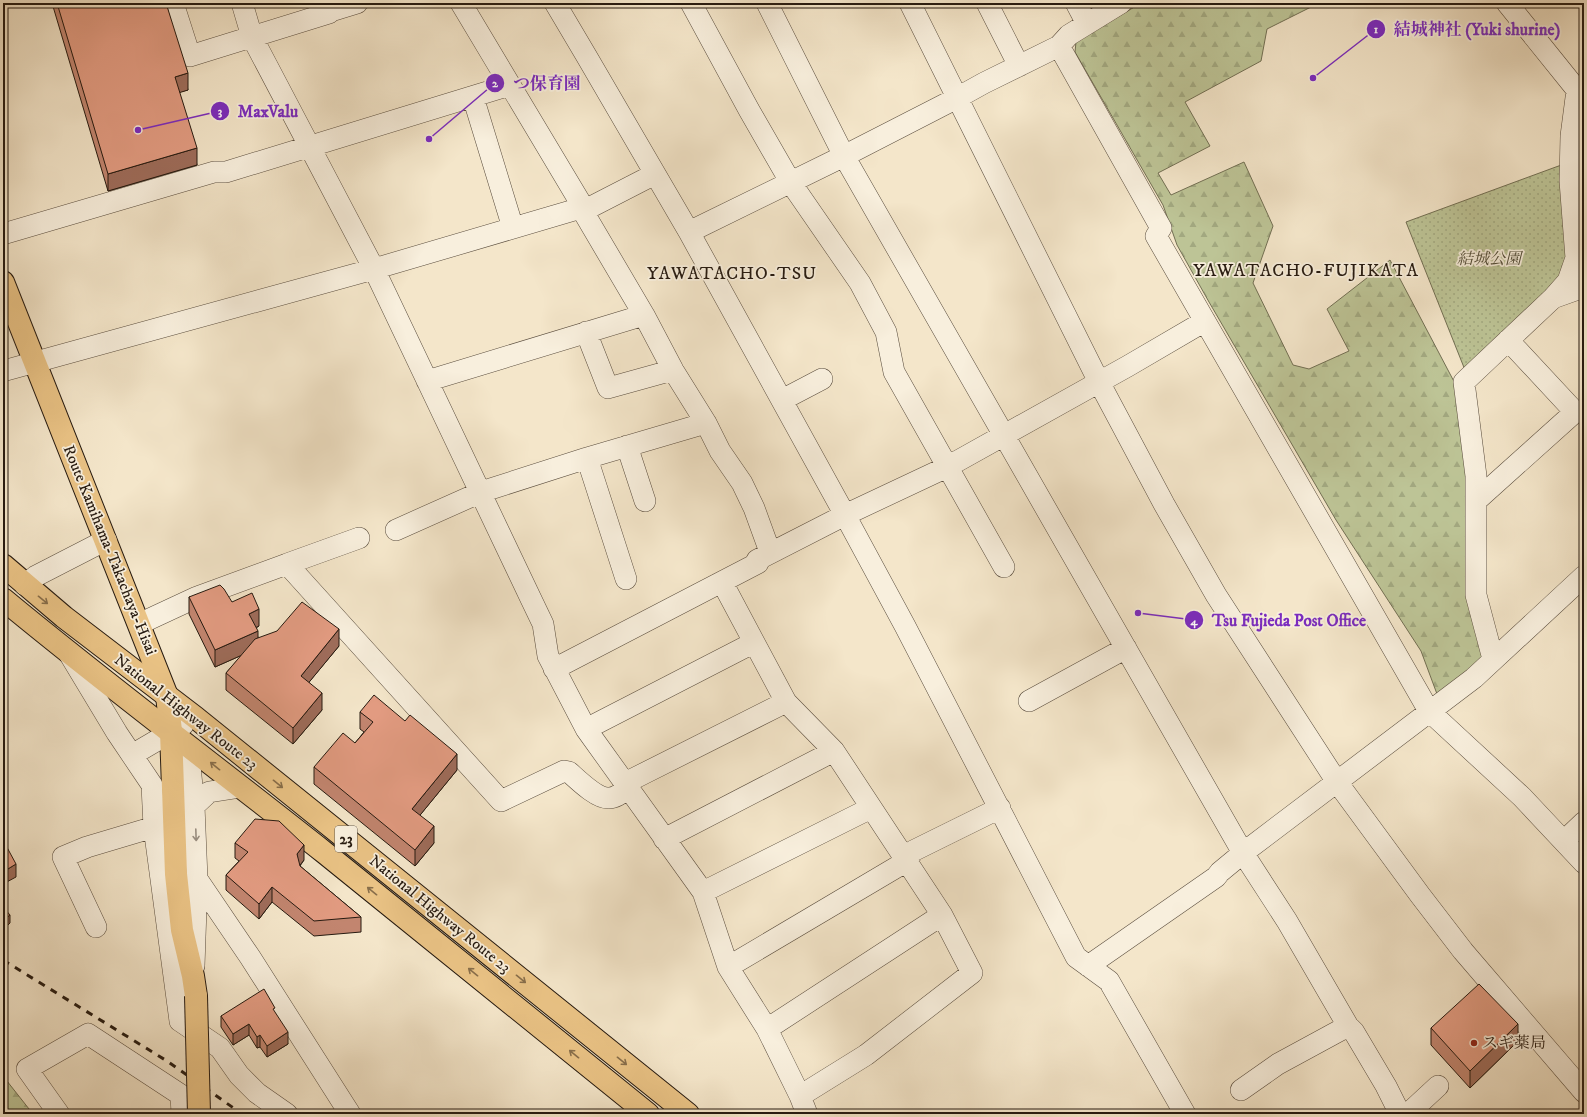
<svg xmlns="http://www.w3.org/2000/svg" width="1587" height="1117" font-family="'IM FELL DW Pica','Noto Serif JP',serif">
  <defs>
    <pattern id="forest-firs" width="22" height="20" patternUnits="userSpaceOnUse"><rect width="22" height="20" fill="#bdc496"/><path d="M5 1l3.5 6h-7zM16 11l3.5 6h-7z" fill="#a2a880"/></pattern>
    <pattern id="park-dots" width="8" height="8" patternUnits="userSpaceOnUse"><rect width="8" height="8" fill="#bdc496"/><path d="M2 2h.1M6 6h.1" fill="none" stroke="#a2a880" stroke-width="1.8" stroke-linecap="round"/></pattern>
  </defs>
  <rect width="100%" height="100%" fill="#f4e6ca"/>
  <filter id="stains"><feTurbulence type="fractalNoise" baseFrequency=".005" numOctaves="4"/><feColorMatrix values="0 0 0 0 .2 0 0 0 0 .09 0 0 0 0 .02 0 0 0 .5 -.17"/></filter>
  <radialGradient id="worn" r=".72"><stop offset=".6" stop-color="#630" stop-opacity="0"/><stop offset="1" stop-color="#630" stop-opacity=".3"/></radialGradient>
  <path fill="url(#forest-firs)" stroke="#726f53" d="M1141 3H1314L1315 5 1267 29 1261 61 1185 102 1210 146 1158 173 1171 195 1244 162 1273 226 1253 283 1293 365 1309 369 1349 351 1327 309 1390 260 1459 391 1484 659 1437 694 1421 651 1336 520 1209 302 1177 245 1163 205 1075 52 1076 42Z
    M3 1076 33 1114H3Z"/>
  <path fill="url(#park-dots)" stroke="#726f53" d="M1564 164 1570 262 1564 274 1465 370 1406 222Z"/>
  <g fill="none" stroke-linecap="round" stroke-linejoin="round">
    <g stroke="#5a4d3e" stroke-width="22">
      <path id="minor" d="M173 3 190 56 329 13 331 11 357 3
        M242 3 252 37 374 269 531 599 543 624 548 656 586 729 703 892 728 967 767 1029 800 1096 807 1114
        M555 3 587 57 689 232 845 515 905 626 1076 957 1109 981 1185 1114
        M691 3 749 110 791 183 860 283 886 332 894 372 1004 567
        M767 3 844 156 1243 853 1287 921 1348 1026 1354 1032 1386 1086 1400 1114
        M910 3 1099 382 1164 504 1216 595 1337 782 1420 895 1463 951 1584 1092
        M987 3 1019 66
        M1076 3 1087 24
        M1507 3 1577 90 1584 96
        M1059 46 1161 228 1156 236 1429 711 1522 797 1584 863
        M473 97 513 228
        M581 208 644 315 673 370 706 423 720 451 742 483 754 508 770 552
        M583 211 655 174
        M689 232 844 156 957 98 984 83 1059 46 1069 35 1121 3
        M3 234 214 172H226L510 85
        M1553 298 1584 287
        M586 332 608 388 673 370
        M3 371 374 269 581 208 580 202 461 3
        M427 381 644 315
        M782 400 822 379
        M627 446 645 501
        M587 458 626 579
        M1477 500 1575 412 1508 340
        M396 530 481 492 587 458 706 423
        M757 560 845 515 947 467 1128 366 1205 321
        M287 564 359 538
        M722 582 786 702 834 751 942 915 972 973 866 1055 800 1096
        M25 585 36 576 106 540
        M139 624 197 597 287 564 501 801 564 771 569 772C578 780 597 799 609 798 616 798 623 792 629 788
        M70 655 117 733 152 785 154 827 180 1021 220 1048 239 1075 257 1093 287 1114
        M1493 659 1476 595V476L1464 382 1553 298 1568 281 1576 258 1570 181 1571 136 1577 90
        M554 669 758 563
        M1029 701 1126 648
        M586 729 753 643
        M173 734 190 766 194 806 197 879 194 966
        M132 755 183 725
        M625 783 786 702
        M194 806 209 792 241 787
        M664 839 834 751
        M1564 841 1584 822
        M197 879 250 957 350 1114
        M703 892 871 808
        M96 927 63 857 87 847 154 827
        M1088 966 1216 877 1220 872 1243 853 1474 678 1584 576
        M728 967 907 861 913 851 1000 808
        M767 1029 942 915
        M1241 1090 1278 1064 1348 1026
        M59 1114 27 1069 88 1034 181 1095 182 1114
        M1405 1114 1411 1111 1438 1086"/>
    </g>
    <g stroke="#261a10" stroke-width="24">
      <path id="major" d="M3 282 167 696 171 731 176 874 182 930 193 976 196 996"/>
    </g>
    <g stroke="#261a10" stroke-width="24">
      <path id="highway" d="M3 565 64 617 196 718 688 1114
        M3 599C108 686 218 768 325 853 433 939 540 1027 648 1114"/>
    </g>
    <use href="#minor" stroke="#f8efdd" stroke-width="21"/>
    <use href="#major" stroke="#eac385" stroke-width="22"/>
    <use href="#highway" stroke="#eac385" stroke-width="22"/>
    <path stroke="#261a10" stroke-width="3" stroke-dasharray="7 7" stroke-linecap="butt" d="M3 960 167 1061 242 1114"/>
    <g stroke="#261a10" stroke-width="24" stroke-linecap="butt">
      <path id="major-bridge" d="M196 996 199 1114"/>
    </g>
    <use href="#major-bridge" stroke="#eac385" stroke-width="22"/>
  </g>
  <path fill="#c2856f" stroke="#261a10" d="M52 3H166L188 90 179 92 197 165 108 191Z
    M189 597 232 602 259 626 256 628 258 638 339 646 309 682 322 710 293 744 226 690V673L242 655 215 667 189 614Z
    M360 712 457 770 420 815 434 843 415 866 314 784V767L355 743 364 732 360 729Z
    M235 843 304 860 300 866 361 917V932L314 936 272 902 259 919 226 890V875L239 861 235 858Z
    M275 1013 288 1044 267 1057 260 1047 257 1048 249 1035 233 1045 221 1027V1016Z
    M1431 1028 1518 1041 1470 1088 1431 1045Z"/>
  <path fill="#9e6c5a" stroke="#261a10" d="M188 73V90L175 94V77Z
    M197 148V165L108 191V174Z
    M259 609V626L249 631V614Z
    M339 629V646L301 692V676Z
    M258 631V648L215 667V650Z
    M322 693V710L293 744V728Z
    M457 754V770L412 825V809Z
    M434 826V843L415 866V850Z
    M304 845V860L297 869V854Z
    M16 864V877L3 884V872Z
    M272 887V902L259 919V904Z
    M10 915V923L3 930V921Z
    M249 1024V1035L233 1045V1034Z
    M1518 1024V1041L1470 1088V1071Z
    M288 1032V1044L267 1057V1046Z
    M260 1035V1047L257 1048V1037Z"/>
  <path fill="#e29b81" stroke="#261a10" d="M57 3H166L188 73 175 77 197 148 108 174Z
    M220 585 224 589 232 602 252 593 259 609 249 614 258 631 215 650 189 597Z
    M302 602 339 629 301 676 322 693 293 728 226 673 255 639 277 631Z
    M374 695 405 721 410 715 457 754 412 809 434 826 415 850 314 767 343 733 355 743 373 722 360 712Z
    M255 819 279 821 304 845 297 854 300 866 361 917 314 921 272 887 259 904 226 875 248 852 235 843Z
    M3 840 16 864 3 872Z
    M3 907 10 915 3 921Z
    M1479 984 1518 1024 1470 1071 1431 1028Z
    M264 989 275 1008 273 1009 288 1032 267 1046 260 1035 257 1037 249 1024 233 1034 221 1016Z"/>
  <defs><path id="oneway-shaft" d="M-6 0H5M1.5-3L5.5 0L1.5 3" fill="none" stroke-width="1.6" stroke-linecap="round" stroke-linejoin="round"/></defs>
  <g stroke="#886e4a">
    <use href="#oneway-shaft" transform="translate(43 600) rotate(39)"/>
    <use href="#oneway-shaft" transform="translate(215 766) rotate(-141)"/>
    <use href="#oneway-shaft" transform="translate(278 784) rotate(39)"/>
    <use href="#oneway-shaft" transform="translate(372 891) rotate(-141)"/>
    <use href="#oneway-shaft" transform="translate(473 972) rotate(-141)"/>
    <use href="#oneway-shaft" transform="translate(521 979) rotate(39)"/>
    <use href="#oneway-shaft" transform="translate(574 1054) rotate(-141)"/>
    <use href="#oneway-shaft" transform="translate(622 1061) rotate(39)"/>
  </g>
  <use stroke="#9a8f81" href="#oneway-shaft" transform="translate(196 835) rotate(88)"/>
  <circle fill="#8f2418" stroke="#f8efdd" stroke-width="1.5" cx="1474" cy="1043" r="4"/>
  <g text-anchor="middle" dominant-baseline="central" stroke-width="3.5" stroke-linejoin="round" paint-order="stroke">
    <rect fill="#f8efdd" stroke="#655a4e" stroke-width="1" x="335" y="826" width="22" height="26" rx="3"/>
    <g font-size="15" font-weight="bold" fill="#261a10">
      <text x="346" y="839">23</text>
    </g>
    <g font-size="16" font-style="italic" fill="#534d38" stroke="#f8efdd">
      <text x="1489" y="259">結城公園</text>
    </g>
    <g font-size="16" fill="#261a10" stroke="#f8efdd">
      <text transform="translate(110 550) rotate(68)">Route Kamihama-Takachaya-Hisai</text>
      <text transform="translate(186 712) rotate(38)">National Highway Route 23</text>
      <text transform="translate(440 914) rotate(39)">National Highway Route 23</text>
    </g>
    <g font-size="16" fill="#261a10" stroke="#f8efdd" text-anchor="start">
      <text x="1482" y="1043">スギ薬局</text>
    </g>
    <g font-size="18" letter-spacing="1" fill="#261a10" stroke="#f8efdd">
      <text x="1306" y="271">YAWATACHO-FUJIKATA</text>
      <text x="732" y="274">YAWATACHO-TSU</text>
    </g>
  </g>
  <path fill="none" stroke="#7b2cbf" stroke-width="1.5" d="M1313 78L1376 29M429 139L495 83M138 130L220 111M1138 613L1194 620"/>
  <g fill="#7b2cbf" stroke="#f8efdd" stroke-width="1.5">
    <circle cx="1313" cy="78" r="4"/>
    <circle cx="429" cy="139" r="4"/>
    <circle cx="138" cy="130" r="4"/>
    <circle cx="1138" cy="613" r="4"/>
    <circle cx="1376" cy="29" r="10"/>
    <circle cx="495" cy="83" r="10"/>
    <circle cx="220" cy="111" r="10"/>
    <circle cx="1194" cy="620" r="10"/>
  </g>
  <g font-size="12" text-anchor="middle" font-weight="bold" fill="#fff">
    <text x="1376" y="33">1</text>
    <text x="495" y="87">2</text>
    <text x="220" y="115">3</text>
    <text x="1194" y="625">4</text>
  </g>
  <g font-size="17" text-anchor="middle" font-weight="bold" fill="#7b2cbf" stroke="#f8efdd" stroke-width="3.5" stroke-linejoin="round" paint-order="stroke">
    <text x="1477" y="35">結城神社 (Yuki shurine)</text>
    <text x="547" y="89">つ保育園</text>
    <text x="268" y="117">MaxValu</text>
    <text x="1289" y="626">Tsu Fujieda Post Office</text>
  </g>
  <rect width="1587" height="1117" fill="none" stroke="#f4e6ca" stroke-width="16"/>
  <rect x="4" y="4" width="1579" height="1109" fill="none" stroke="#261a10" stroke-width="2"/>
  <rect x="8" y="8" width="1571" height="1101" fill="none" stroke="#261a10"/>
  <rect width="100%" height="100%" filter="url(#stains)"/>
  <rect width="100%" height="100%" fill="url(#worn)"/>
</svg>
